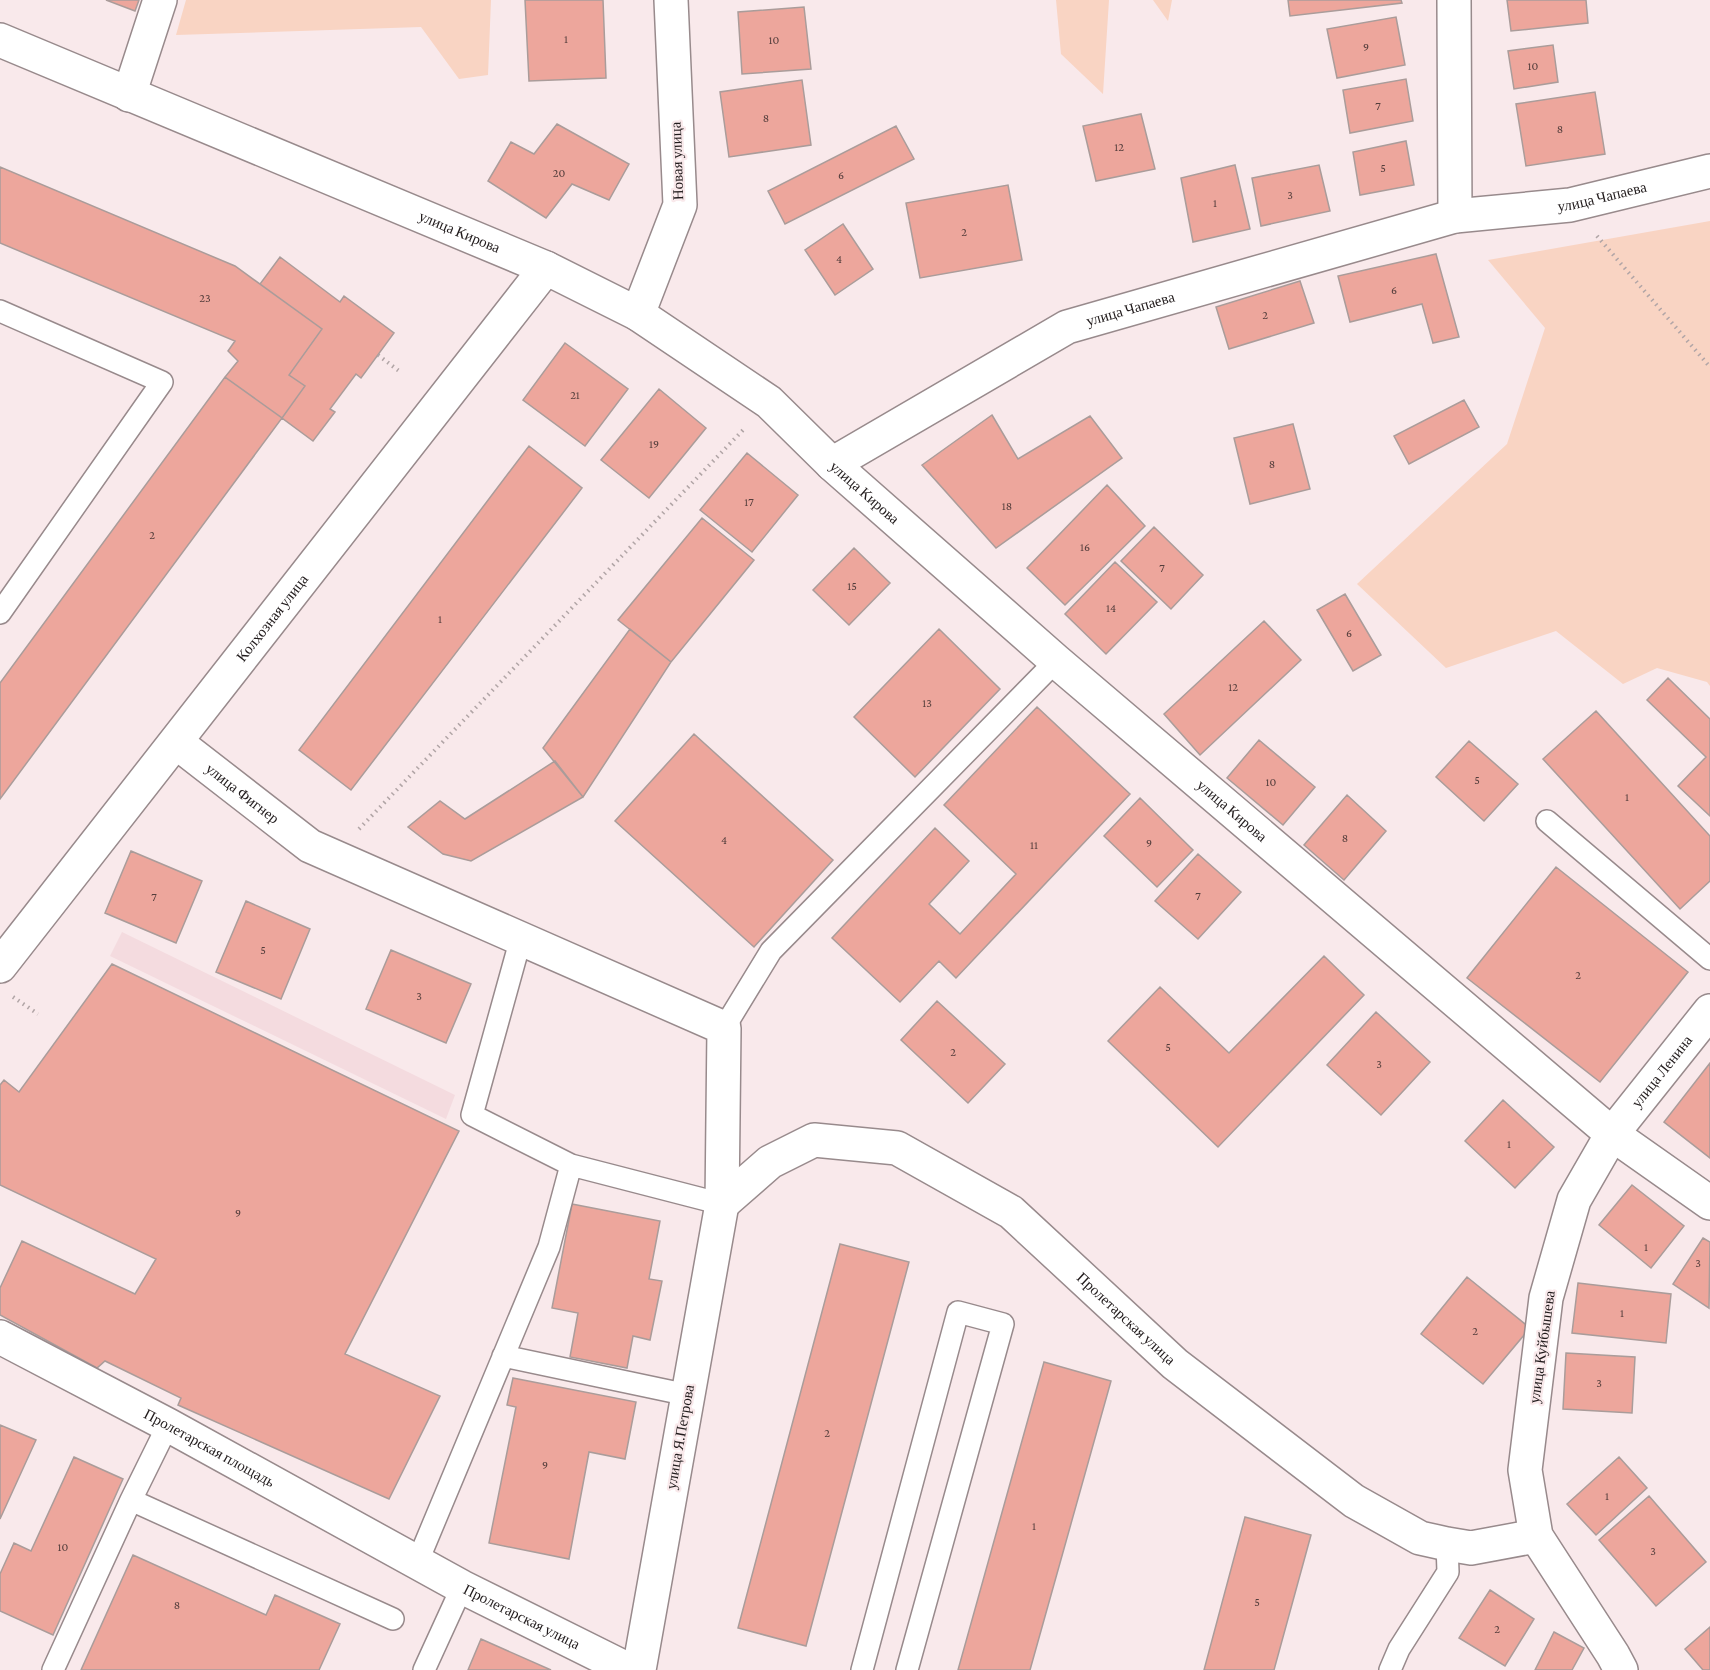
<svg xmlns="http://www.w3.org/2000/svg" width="1710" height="1670" font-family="'Crimson Pro',serif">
  <rect width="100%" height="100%" fill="#f9e9eb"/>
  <path fill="#f4dbdf" d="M122 932 455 1095 446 1119 110 956Z"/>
  <path fill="#f9d4c3" d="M186 0H491L488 75 459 79 421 27 176 35Z
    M1056 0H1109L1103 94 1061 54Z
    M1153 0H1172L1168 21Z
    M1710 221V686L1707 682 1657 668 1623 684 1556 631 1446 668 1357 584 1507 444 1545 328 1488 260Z"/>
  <path fill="#eda69c" stroke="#aa9c9a" stroke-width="1.5" d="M106 0H139L135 11Z
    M525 0H603L606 78 529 81Z
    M1288 0H1401L1402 3 1290 16Z
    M1507 0H1586L1588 23 1511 31Z
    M804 7 811 69 742 74 738 12Z
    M1396 17 1405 65 1337 78 1327 29Z
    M1553 45 1558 82 1514 89 1508 51Z
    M1406 79 1413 121 1350 133 1343 90Z
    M802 80 811 145 729 157 720 92Z
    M1595 92 1605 154 1526 166 1516 104Z
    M1141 114 1155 169 1096 181 1083 126Z
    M557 124 629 164 609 200 572 184 546 218 488 181 511 142 534 154Z
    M896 126 914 159 785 224 768 191Z
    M1406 141 1414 185 1360 195 1353 152Z
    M1235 165 1250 229 1193 242 1181 178Z
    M1319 165 1330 211 1261 226 1252 178Z
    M0 167 235 266 322 329 289 375 305 386 282 418 225 377 238 361 228 351 235 341 0 243Z
    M1008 185 1022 260 920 278 906 203Z
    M843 224 873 269 835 295 805 250Z
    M1436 254 1459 337 1433 343 1422 304 1350 322 1338 276Z
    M280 257 340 302 344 296 394 333 361 378 356 374 330 409 335 412 313 441 282 418 305 386 289 375 322 329 260 284Z
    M1300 281 1314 323 1229 349 1216 307Z
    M565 343 628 389 585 446 523 400Z
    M225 377 282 418 0 799V683Z
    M659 389 706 428 649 498 601 460Z
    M1464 400 1479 427 1409 464 1394 436Z
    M992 415 1018 459 1090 416 1122 458 996 548 922 465Z
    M1293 424 1310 489 1250 504 1234 438Z
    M529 446 582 488 351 790 299 750Z
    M747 453 798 495 752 552 700 510Z
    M1107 485 1145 526 1065 605 1027 568Z
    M702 518 754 560 671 662 618 620Z
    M1154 527 1203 575 1171 609 1121 561Z
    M854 548 890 583 849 625 813 590Z
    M1115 562 1157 602 1106 654 1065 614Z
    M1345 594 1381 655 1353 671 1317 610Z
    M1264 621 1301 660 1200 755 1164 714Z
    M630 629 671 662 583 797 543 748Z
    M939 629 1000 689 915 777 854 717Z
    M1668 678 1710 719V816L1678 786 1706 757 1647 700Z
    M1037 707 1130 794 956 978 939 961 900 1002 832 938 935 828 969 861 929 904 960 934 1016 874 944 805Z
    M1596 711 1710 836V881L1680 909 1543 759Z
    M694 734 833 860 754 947 615 821Z
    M1259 740 1315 787 1283 825 1227 778Z
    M1469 741 1518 784 1484 821 1436 777Z
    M555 761 583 797 471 861 443 854 408 827 440 801 465 819Z
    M1347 795 1386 831 1344 880 1304 845Z
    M1140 798 1193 850 1157 887 1104 836Z
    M131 851 202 881 176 943 105 913Z
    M1198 854 1241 892 1198 939 1155 901Z
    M1556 867 1688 972 1600 1082 1467 978Z
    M246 901 310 929 281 999 216 972Z
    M391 950 471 984 446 1043 366 1009Z
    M1324 956 1364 995 1218 1147 1108 1041 1160 987 1229 1053Z
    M112 964 459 1131 345 1354 440 1396 389 1499 178 1405 181 1398 105 1361 97 1368 0 1315V1288L22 1241 135 1294 156 1259 0 1185V1085L4 1080 19 1092Z
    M937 1001 1005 1064 968 1103 901 1040Z
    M1376 1012 1430 1062 1381 1115 1327 1065Z
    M1710 1063V1158L1664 1122Z
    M1503 1100 1554 1147 1515 1188 1465 1141Z
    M1632 1185 1684 1226 1651 1268 1599 1225Z
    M572 1204 660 1221 649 1279 662 1281 650 1340 633 1336 627 1368 570 1357 578 1313 552 1308Z
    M1703 1238 1710 1242 1709 1308 1673 1284Z
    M840 1244 909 1262 806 1646 738 1628Z
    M1467 1277 1530 1328 1483 1384 1421 1334Z
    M1578 1283 1671 1294 1666 1343 1572 1333Z
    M1566 1353 1635 1357 1632 1413 1563 1409Z
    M1044 1362 1111 1381 1030 1670H958Z
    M513 1378 636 1402 625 1459 589 1452 569 1559 489 1543 516 1407 507 1405Z
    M0 1425 36 1440 0 1519Z
    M74 1457 123 1479 53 1635 0 1611V1574L14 1543 31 1551Z
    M1619 1457 1647 1488 1596 1535 1567 1504Z
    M1649 1496 1706 1562 1656 1606 1599 1540Z
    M1245 1517 1311 1535 1274 1670H1204Z
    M133 1555 266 1615 275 1595 340 1624 319 1670H81Z
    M1490 1590 1534 1619 1505 1666 1459 1638Z
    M1710 1627V1670H1703L1685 1649Z
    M1554 1632 1584 1648 1572 1670H1535Z
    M481 1639 551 1670H468Z"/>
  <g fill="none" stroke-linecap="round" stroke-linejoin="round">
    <g stroke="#988a8c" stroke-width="24">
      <path id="service" d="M0 311 162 382 0 613
        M1547 821 1710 959
        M724 1028 771 951 1056 661
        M571 1165 722 1204
        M503 1356 688 1395
        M131 1500 393 1619
        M417 1563 549 1247 571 1165 472 1115 521 938
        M53 1670 131 1500 168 1425
        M424 1670 462 1587
        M862 1670 958 1312 1003 1324 907 1670
        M1390 1670 1399 1649 1448 1572 1447 1544"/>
    </g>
    <g stroke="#988a8c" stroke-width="36">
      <g id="minor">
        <path d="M1454 0 1455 216"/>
        <path d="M129 95 160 0"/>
        <path id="s1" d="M832 464 1067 327 1455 216 1570 205 1710 171"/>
        <path id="s2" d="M176 742 310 846 724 1028 722 1204 639 1670"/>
        <path id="s3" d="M0 966 546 268"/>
        <path id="s4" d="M1612 1134 1710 1011"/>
        <path id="s5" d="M722 1204 770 1162 814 1140 897 1148 1011 1212 1175 1364 1354 1501 1420 1538 1447 1544 1471 1548 1536 1536"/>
        <path id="s6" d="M0 1337 168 1425 462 1587 629 1670"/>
      </g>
    </g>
    <g stroke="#988a8c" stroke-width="36">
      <g id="tertiary">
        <path id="s7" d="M0 40 546 268 638 314 769 402 832 464 1056 661 1612 1134 1710 1203"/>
        <path d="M638 314 680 205 671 0"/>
        <path d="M1612 1134 1574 1200 1546 1298 1525 1470 1536 1536 1613 1655 1621 1670"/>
      </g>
    </g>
    <path stroke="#b1a5a6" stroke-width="4" stroke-dasharray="1.5 4.5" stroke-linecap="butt" d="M1597 236 1710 367
      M378 355 399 371
      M359 829 745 428
      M13 997 38 1014"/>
    <use href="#service" stroke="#fff" stroke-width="21"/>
    <use href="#minor" stroke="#fff" stroke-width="33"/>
    <use href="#tertiary" stroke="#fff" stroke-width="33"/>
  </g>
  <g text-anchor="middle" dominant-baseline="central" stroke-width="4.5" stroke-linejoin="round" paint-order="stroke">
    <g font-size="12" fill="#543e3c">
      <text x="566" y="39">1</text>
      <text x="774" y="40">10</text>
      <text x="1366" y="47">9</text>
      <text x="1533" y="66">10</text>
      <text x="1378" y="106">7</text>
      <text x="766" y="118">8</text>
      <text x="1560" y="129">8</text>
      <text x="1119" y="147">12</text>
      <text x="1383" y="168">5</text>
      <text x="559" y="173">20</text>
      <text x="841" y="175">6</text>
      <text x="1290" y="195">3</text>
      <text x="1215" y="203">1</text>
      <text x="964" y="232">2</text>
      <text x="839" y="259">4</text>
      <text x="1394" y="290">6</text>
      <text x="205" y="298">23</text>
      <text x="1265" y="315">2</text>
      <text x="575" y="395">21</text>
      <text x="654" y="444">19</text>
      <text x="1272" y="464">8</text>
      <text x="749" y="502">17</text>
      <text x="1007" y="506">18</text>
      <text x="152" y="535">2</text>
      <text x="1085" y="547">16</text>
      <text x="1162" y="568">7</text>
      <text x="852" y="586">15</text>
      <text x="1111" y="608">14</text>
      <text x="440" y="619">1</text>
      <text x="1349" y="633">6</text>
      <text x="1233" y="687">12</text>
      <text x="927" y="703">13</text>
      <text x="1477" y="780">5</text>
      <text x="1271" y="782">10</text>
      <text x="1627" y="797">1</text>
      <text x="1345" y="838">8</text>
      <text x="724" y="840">4</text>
      <text x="1149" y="843">9</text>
      <text x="1034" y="845">11</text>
      <text x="1198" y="896">7</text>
      <text x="154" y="897">7</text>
      <text x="263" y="950">5</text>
      <text x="1578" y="975">2</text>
      <text x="419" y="996">3</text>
      <text x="1168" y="1047">5</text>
      <text x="953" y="1052">2</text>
      <text x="1379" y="1064">3</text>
      <text x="1509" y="1144">1</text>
      <text x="238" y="1213">9</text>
      <text x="1646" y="1247">1</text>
      <text x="1698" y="1263">3</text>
      <text x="1622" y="1313">1</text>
      <text x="1475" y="1331">2</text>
      <text x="1599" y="1383">3</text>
      <text x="827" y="1433">2</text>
      <text x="545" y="1465">9</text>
      <text x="1607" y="1496">1</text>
      <text x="1034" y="1526">1</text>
      <text x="63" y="1547">10</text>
      <text x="1653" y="1551">3</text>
      <text x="1257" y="1602">5</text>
      <text x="177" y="1605">8</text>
      <text x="1497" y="1629">2</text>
    </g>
    <g font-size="15" fill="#211b1c" stroke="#f9e9eb">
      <text transform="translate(677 161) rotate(-92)">Новая улица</text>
      <text stroke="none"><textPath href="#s1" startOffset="824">улица Чапаева</textPath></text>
      <text stroke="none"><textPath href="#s7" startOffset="498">улица Кирова</textPath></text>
      <text stroke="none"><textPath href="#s1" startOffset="338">улица Чапаева</textPath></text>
      <text stroke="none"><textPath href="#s7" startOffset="984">улица Кирова</textPath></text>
      <text stroke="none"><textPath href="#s3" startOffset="442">Колхозная улица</textPath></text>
      <text stroke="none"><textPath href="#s2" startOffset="84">улица Фигнер</textPath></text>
      <text stroke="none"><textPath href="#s7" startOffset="1470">улица Кирова</textPath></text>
      <text stroke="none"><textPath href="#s4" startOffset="80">улица Ленина</textPath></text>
      <text stroke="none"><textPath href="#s5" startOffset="484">Пролетарская улица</textPath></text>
      <text transform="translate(1542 1347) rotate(-82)">улица Куйбышева</text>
      <text transform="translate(680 1437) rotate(-80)">улица Я.Петрова</text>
      <text stroke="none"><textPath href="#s6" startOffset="237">Пролетарская площадь</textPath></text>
      <text stroke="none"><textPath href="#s6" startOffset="592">Пролетарская улица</textPath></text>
    </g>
  </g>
</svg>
